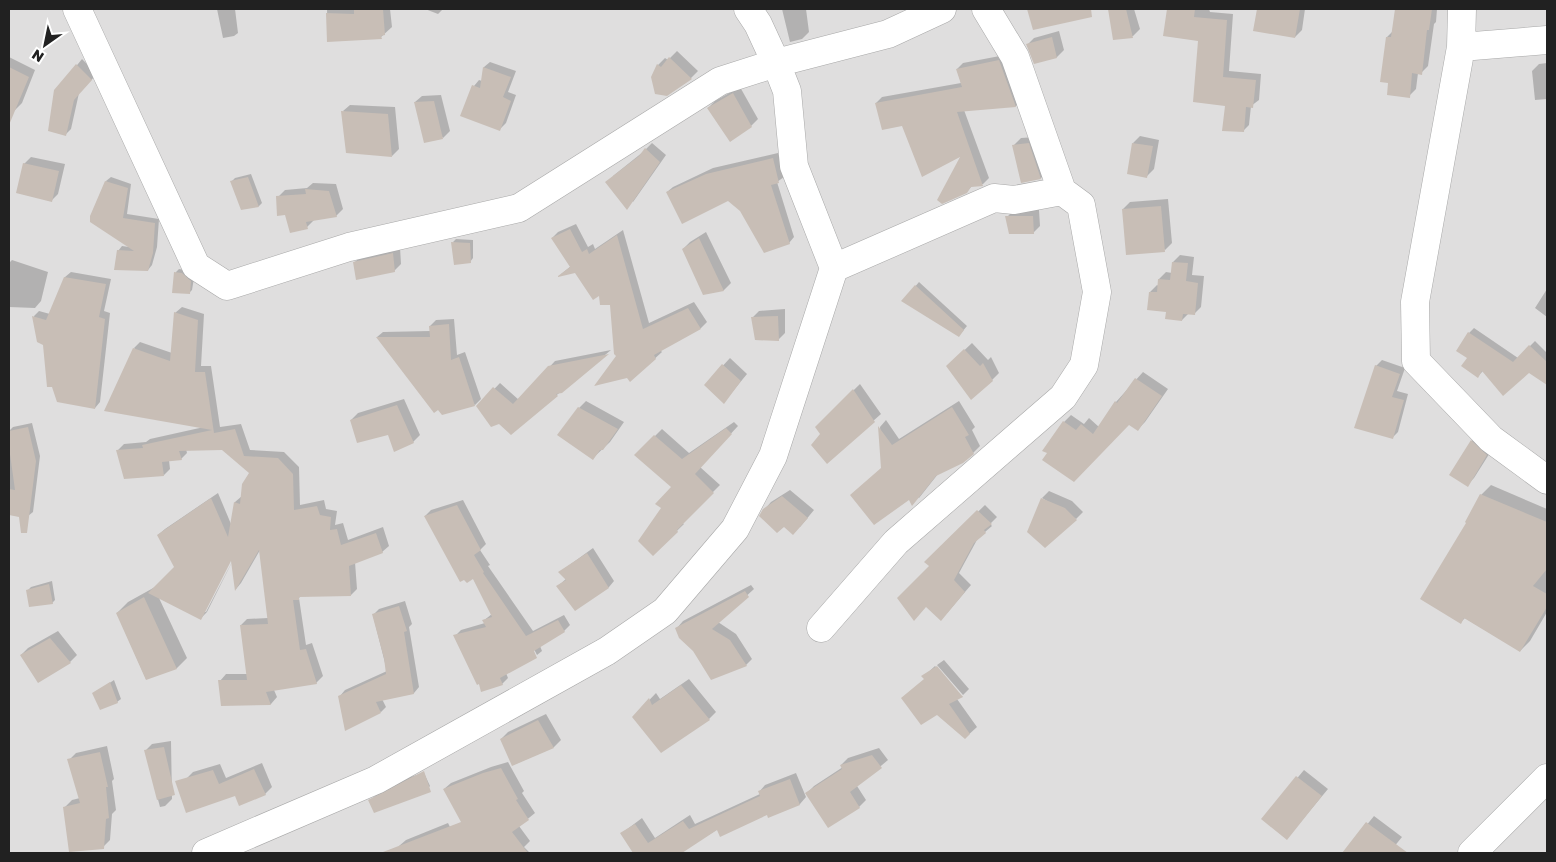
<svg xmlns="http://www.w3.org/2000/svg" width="1556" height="862" font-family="'Golos Text',sans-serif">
  <rect width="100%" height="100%" fill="#f2efe7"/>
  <path fill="#dfdede" d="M9 9H1547V853H9Z"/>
  <path fill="#0003" fill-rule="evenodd" d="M217 9H235L238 33 234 36 223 38Z
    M327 9H390L392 27 381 37 328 41Z
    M425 9H443L438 14Z
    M782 9H806L809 32 802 39 790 42Z
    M1091 9H1134L1140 29 1133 36 1114 39 1110 9Z
    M1168 9H1209L1210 12 1233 14 1229 71 1261 74 1259 100 1251 106 1249 125 1243 131 1226 105 1199 40 1165 35Z
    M1258 9H1305L1302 30 1295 37 1255 30Z
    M1396 9H1437L1436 22 1434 24 1428 66 1421 73H1418L1416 89 1409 96 1387 37 1393 31Z
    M1059 31 1064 50 1057 57 1035 63 1027 45 1034 38Z
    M677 51 698 71 691 78 667 95 652 77 658 65 665 58 668 60Z
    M1005 55 1022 100 1016 106 964 110 989 178 983 184 972 186 966 192 963 154 903 124 876 103 882 97 961 83 957 69 963 63Z
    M9 57 35 70 22 103 15 110 9 107Z
    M82 59 97 74 79 93 71 129 66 134 56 91Z
    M490 62 516 71 508 92 516 95 506 123 500 129 474 86 479 80 482 81 484 67Z
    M1547 63V99L1535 100 1532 71 1539 64Z
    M740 87 758 119 751 126 708 108 715 101Z
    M441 95 450 131 443 138 415 102 422 96Z
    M350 105 395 107 399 149 392 156 343 111Z
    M1140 136 1159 140 1154 169 1147 176 1133 143Z
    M1036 137 1048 171 1041 178 1022 181 1014 145 1021 138Z
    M652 143 666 155 633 202 613 176 643 152Z
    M778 153 784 177 777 182 794 237 789 243 728 199 667 192 673 187 713 168Z
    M31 157 65 164 58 194 51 201 24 164Z
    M251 174 262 203 259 206 242 209 232 181 235 178Z
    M111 177 131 184 127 214 159 219 157 247 152 265 148 270 118 251 122 246 129 247 106 181Z
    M313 183 336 184 343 209 336 216 314 220 307 227 278 197 285 190 307 188Z
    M1168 199 1172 243 1165 250 1123 209 1130 202Z
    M1014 210H1039L1040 226 1033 233 1007 217Z
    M576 224 588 247 593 244 595 249 623 230 649 323 694 302 707 322 701 328 660 350 662 352 630 381 618 356 611 304 575 272 560 275 571 266 552 238 558 232Z
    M706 232 731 283 724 290 704 294 683 249 690 242Z
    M456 239 473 240V258L470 262 453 242Z
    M400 247 401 264 394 271 355 262 362 255Z
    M1180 255 1194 257 1192 275 1204 276 1201 307 1194 314 1189 313 1182 320 1167 310 1150 292 1157 285 1159 286V279L1166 272 1172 273 1173 262Z
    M12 260 48 272 41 301 35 308 9 307V263Z
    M179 269 185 270 194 278 192 290 189 293 174 292 176 272Z
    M71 272 111 279 104 311 110 313 100 402 95 408 45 344 38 341 34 316 39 311 50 314 65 277Z
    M919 282 967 326 962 332 903 301Z
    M1547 289V317L1535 308Z
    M182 307 204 314 201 366H211L220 427 241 424 250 450 284 452 299 467 300 505 324 500 326 509 337 511 335 525 343 523 348 540 383 527 389 546 382 552 355 562 357 589 351 595 301 596 299 598 306 645 312 643 323 676 316 683 274 690 277 697 271 704 222 705 220 681 226 674H248L241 625 247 619 268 618 260 550 241 583 236 589 232 562 207 612 201 618 159 598 187 658 177 668 146 679 117 613 128 602 155 587 176 568 158 535 165 529 218 493 231 524 235 502 242 496 251 473 223 448 186 449 187 453 181 459 169 460 170 469 164 475 118 450 124 444 146 442 150 439 204 427 134 348 140 342 172 353 175 313ZM233 555 235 556 206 612H203Z
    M785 309V333L778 340 752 318 759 311Z
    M454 319 457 355 465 352 481 399 475 405 377 337 383 332 430 331V326L436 320Z
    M1474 328 1518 358 1535 341 1547 353V384L1529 372 1483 371 1478 376 1468 357 1469 333Z
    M972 343 988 360 991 357 999 373 992 380 955 359Z
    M611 350 511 433 478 406 500 383 519 400 555 361Z
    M730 358 747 374 724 402 705 385Z
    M1382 360 1405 368 1397 391 1408 394 1398 432 1392 438 1376 366Z
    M1143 372 1168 389 1145 422 1138 429 1129 423 1074 480 1064 422 1071 415 1084 424 1089 418 1099 427 1116 402Z
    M860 384 881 414 827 462 822 434 816 427Z
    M404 399 420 435 413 442 351 420 358 413Z
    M586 401 624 422 610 442 593 458 579 408Z
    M959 401 975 427 972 430 980 446 973 453 938 474 919 498 883 467 880 427 886 420 899 439Z
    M734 422 738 426 700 467 720 485 682 523 684 524 653 554 662 508 673 487 636 455 662 429 689 453Z
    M32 423 40 456 33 512 28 516 9 514 10 464H9V431L13 427Z
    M1478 434 1493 448 1474 478 1467 485 1472 441Z
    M1491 485 1547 509V612L1530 641 1520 651 1465 618 1461 622 1468 523 1481 495Z
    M790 490 814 510 800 527 784 526 764 510 771 502Z
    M1049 491 1072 501 1083 512 1076 519 1042 498Z
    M463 500 486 544 480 550 490 565 488 566 533 631 564 615 570 625 564 631 540 646 542 651 537 655 532 645 506 673 508 678 502 684 479 682 455 636 461 630 485 623 483 621 492 614 473 578 425 516 431 510Z
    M985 505 997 517 990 524 992 526 978 538 959 573 971 585 947 613 931 566 926 562Z
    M593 548 614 581 609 587 575 609 558 586 567 578 560 572Z
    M52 581 55 600 52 603 28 590 31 587Z
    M751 585 754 589 718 622 736 634 752 659 746 665 694 651 677 628 683 621Z
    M405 601 412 624 409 627 419 687 414 693 382 699 386 707 381 712 340 696 345 690 387 671 373 615 379 609Z
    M58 631 77 655 70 662 21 655 28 648Z
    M944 660 969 689 963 695 937 665Z
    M935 666 961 696H963L957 699 977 727 965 738 923 677Z
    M689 679 716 712 709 719 633 717 656 693 660 699Z
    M114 680 121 699 117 702 93 694Z
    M546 714 561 740 554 747 513 765 501 739 508 732Z
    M171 741 172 799 165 806 160 807 145 751 152 744Z
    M107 746 114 779 112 781 116 810 112 814 110 840 103 847 65 807 72 800 80 798 69 760 76 753Z
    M879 748 888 760 857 786 866 800 859 807 829 826 807 793 814 786 843 767 841 765 848 758Z
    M508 762 524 791 522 793 535 813 519 826 530 841 524 847 529 852 527 853H487L462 820 444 789 451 783 491 767Z
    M262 763 272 787 265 794 236 795 186 779 193 772 220 764 226 778Z
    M1304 770 1328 789 1293 831 1263 819Z
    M424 773 430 786 424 793 370 801 377 794 410 777Z
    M796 773 806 797 800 804 769 816 768 813 718 829 679 853H635L622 833 642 818 655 838 690 815 695 824 760 794 759 792 765 785Z
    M1374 816 1402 837 1389 853H1344Z
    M448 823 463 853H402L399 846 406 840Z"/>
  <path fill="#c8beb6" d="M354 9H383L385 35 381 36 382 39 327 42 326 13 354 14Z
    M1027 9H1091L1092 17 1033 30Z
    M1108 9H1126L1133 38 1113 40Z
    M1167 9H1195L1194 17 1227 20 1223 77 1256 80 1253 108 1246 107 1244 132 1222 131 1225 106 1193 102 1198 41 1163 36Z
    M1257 9H1300L1295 38 1253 31Z
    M1395 9H1432L1429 30H1427L1422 75 1412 73 1410 98 1387 95 1388 83 1380 82 1386 37H1391Z
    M1052 37 1057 58 1034 64 1026 44Z
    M669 57 692 79 667 96 655 94 651 77 657 64 661 67Z
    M999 60 1016 107 957 112 983 186 971 187 967 193 942 204 937 200 960 157 922 177 902 126 882 130 875 103 962 87 956 69Z
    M76 64 92 80 74 100 66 136 48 131 54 90Z
    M9 67 29 77 9 125Z
    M483 67 511 77 503 97 511 101 500 131 460 116 472 85 480 88Z
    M733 93 752 127 730 142 707 108Z
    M434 101 443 139 424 143 414 102Z
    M341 111 388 114 392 157 346 153Z
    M1029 143 1041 179 1021 183 1012 145Z
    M1132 143 1153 146 1147 178 1127 174Z
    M645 148 660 162 627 210 605 182 639 156Z
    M773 158 779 183 771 185 790 244 764 253 740 211 728 201 682 224 666 192 706 174Z
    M23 163 59 171 52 202 16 193Z
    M248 177 259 207 241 210 230 181Z
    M105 181 128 188 123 218 155 223 153 253 148 271 114 270 117 250 134 251 90 222V216Z
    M305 189 329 191 337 217 306 222 308 229 290 233 285 215 277 216 276 196 306 194Z
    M1161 206 1165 252 1126 255 1122 209Z
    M1005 216H1033L1034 234H1009Z
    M570 229 582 252 587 249 589 254 617 235 643 329 688 308 701 329 654 355 656 359 630 382 627 378 594 386 616 356 614 354 610 305H600L599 296 593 300 575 273 558 277V276L570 267 551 238Z
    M699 238 724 291 703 295 682 249Z
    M451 242 470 243 471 263 454 265Z
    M393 253 395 272 356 280 353 262Z
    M1172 262 1188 263 1186 281 1198 283 1195 315 1183 314 1182 321 1165 319 1166 312 1147 310 1149 292H1157L1158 279 1170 280Z
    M174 272 182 273 191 281 190 294 172 293Z
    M64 277 106 284 99 317 105 319 95 409 57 402 52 387H47L43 345 37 342 32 316 46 320Z
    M915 285 964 330 959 337 901 301Z
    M174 312 198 320 195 372H205L214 433 235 429 244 456 278 458 293 474 294 510 317 506 320 515 331 517 330 530 337 529 341 545 376 533 383 553 349 566 351 596 299 597V600H293L300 650 306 649 317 684 266 692 271 705 221 706 218 680H247L240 625 268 624 259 550 235 591 231 561 201 620 148 593 174 567 157 535 211 498 228 537 234 502 240 504 242 484 249 473 222 450 179 451 182 460 162 462 164 476 124 479 116 450 143 448 142 445 212 430 104 411 133 348 170 361Z
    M778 316 779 341 755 340 751 317Z
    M449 324 451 360 459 357 475 406 442 415 438 410 434 413 376 337H430L429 326Z
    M1468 332 1513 362 1529 345 1547 362V385L1529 373 1503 396 1482 371 1478 378 1461 366 1467 358 1456 351Z
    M964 349 980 366 983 363 993 381 971 400 946 366Z
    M609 354 562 393 556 394 558 396 511 435 499 424 491 427 476 406 493 387 513 404 548 366Z
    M722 364 741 381 724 404 704 385Z
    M1375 365 1400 374 1392 397 1404 400 1393 439 1354 428Z
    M1135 378 1162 396 1138 431 1129 425 1074 482 1042 460 1047 453 1042 451 1063 421 1076 430 1081 424 1093 434 1115 401 1117 403Z
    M853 389 875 422 827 464 811 445 820 434 815 427Z
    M397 405 414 443 394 452 388 435 357 443 350 420Z
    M578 407 618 429 603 450H600L593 460 557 435Z
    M952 407 969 435 965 437 974 454 963 463 936 476 912 506 909 500 874 525 850 495 881 468 878 426 892 445Z
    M28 427 36 461 27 533H21L19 517 9 515V489L15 490 9 447V431Z
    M726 428 732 434 695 474 714 493 677 530 678 532 653 556 638 541 661 508 655 504 671 487 634 455 654 435 682 459Z
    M1471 440 1487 455 1468 487 1449 475Z
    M1480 494 1547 522V569L1533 586 1547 594V607L1520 652 1464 618 1461 624 1420 599 1466 523 1465 522Z
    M782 496 808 518 793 535 784 527 777 533 759 516 763 509Z
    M1041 498 1065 508 1077 520 1045 548 1027 532Z
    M457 505 481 550 474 555 484 572 483 573 526 636 558 620 565 632 534 651 537 658 500 678 503 685 481 692 479 684 477 685 453 635 486 627 482 620 492 617 473 579 467 583 464 580 460 582 424 516Z
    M977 510 992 524 984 530 986 533 974 543 954 580 965 592 941 621 926 607 914 621 897 598 929 566 924 562Z
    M587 553 609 588 575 611 556 586 566 580 558 572Z
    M49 584 53 604 29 607 26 590Z
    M745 591 749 597 712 629 730 640 747 666 711 680 693 651 679 638 675 628Z
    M144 597 177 669 146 680 116 613Z
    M399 606 407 631 404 632 414 694 376 702 381 713 345 731 338 696 386 674 384 658 372 614Z
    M50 638 71 663 38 683 20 655Z
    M937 666 963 697 949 704 970 734 965 739 937 715 921 725 901 698 924 679 921 676Z
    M110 682 118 703 100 710 92 693Z
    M681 685 710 720 661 753 632 717 649 698 652 705Z
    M538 720 554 748 512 766 500 739Z
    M164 747 175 795 157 800 144 750Z
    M100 752 108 787H106L109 818 106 819 104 849 69 852 63 807 80 803 67 759Z
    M872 755 882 768 850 792 860 808 828 828 805 793 842 769 840 765Z
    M501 768 518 799 516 800 529 820 512 832 528 853H383V852L461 822 443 789 483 773Z
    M254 769 266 795 239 806 235 796 186 813 175 781 213 770 219 784Z
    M424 771 431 792 374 813 368 800Z
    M1296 776 1322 796 1287 840 1261 819Z
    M790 779 800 805 768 818 767 815 720 837 717 830 682 853H633L620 833 635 824 648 843 683 821 689 829 760 796 758 791Z
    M1366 822 1408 853H1342Z"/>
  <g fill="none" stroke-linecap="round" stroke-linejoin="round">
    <g stroke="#a8a8a8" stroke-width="29">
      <path id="minor" d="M77 9 196 266 227 286 349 247 519 208 720 81 776 63 888 34 942 9
        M1462 9 1461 47 1415 302 1416 361 1491 439 1547 480
        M1461 47 1547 40
        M834 268 994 198 1014 200 1062 191
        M821 628 896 542 1063 397 1084 365 1097 292 1081 205 1062 191 1015 57 986 9
        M206 853 376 780 607 651 665 611 735 529 773 456 834 268 794 166 787 91 776 63 758 24 748 9
        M1472 853 1547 778"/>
    </g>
    <use href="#minor" stroke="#fff" stroke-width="28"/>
  </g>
  <rect width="1556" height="862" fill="none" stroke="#212121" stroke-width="20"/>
  <g transform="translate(45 45) rotate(213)" stroke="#ffffff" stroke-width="4" paint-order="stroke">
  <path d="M0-4L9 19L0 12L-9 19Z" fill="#212121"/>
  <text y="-8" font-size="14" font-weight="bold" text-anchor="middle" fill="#212121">N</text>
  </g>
</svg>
